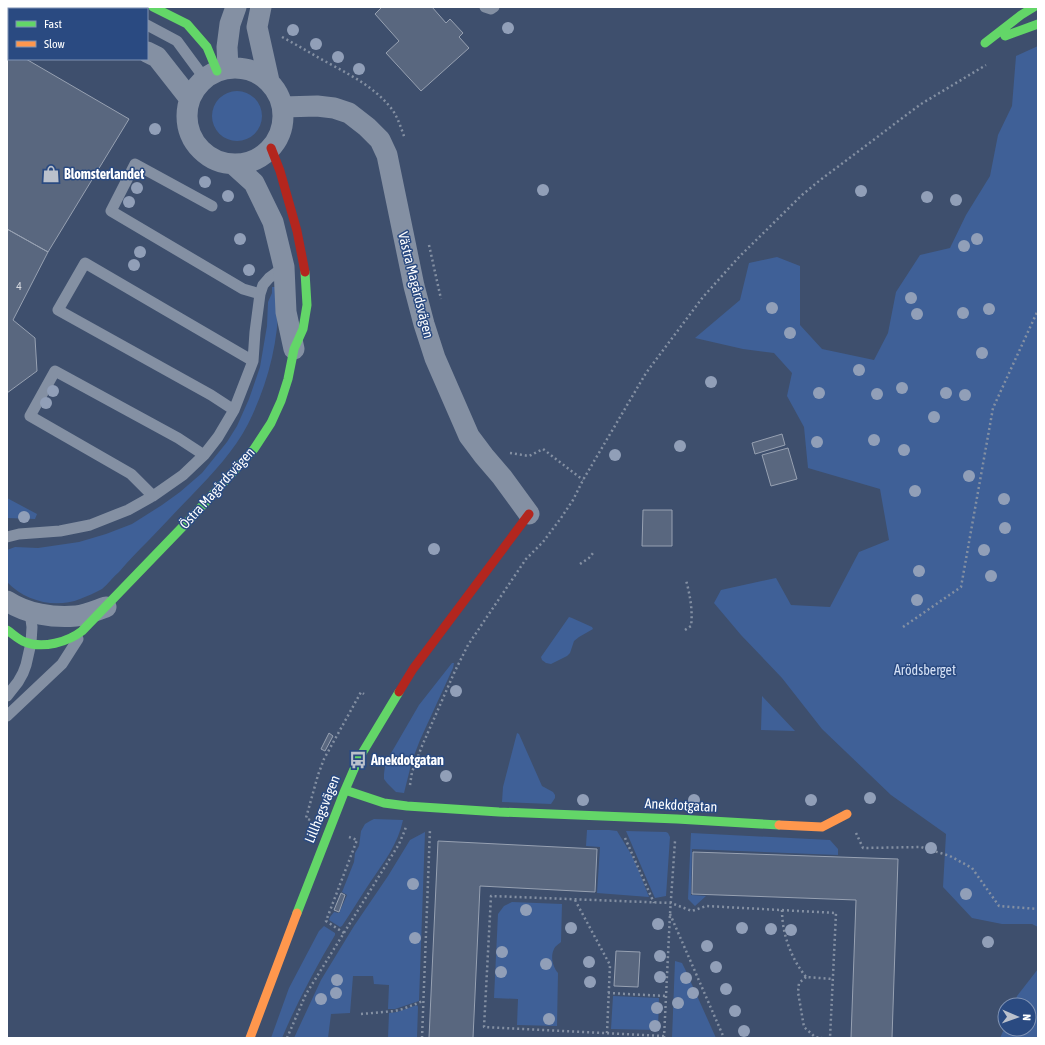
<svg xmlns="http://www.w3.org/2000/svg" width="1045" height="1045" font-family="'Asap Condensed',sans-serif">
  <rect width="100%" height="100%" fill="#3e4f6d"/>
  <path fill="#3f6097" d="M1038 46V927L1032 924H1002L972 918 943 887 946 834 891 795 822 729 782 678 741 635 714 603 721 590 776 578 791 605 830 607 859 552 889 540 880 489 808 468 804 427 787 396 792 373 774 353 743 349 695 338 740 300 749 263 777 257 800 266V325L822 349 874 360 888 333 896 292 920 255 950 248 966 215 990 176 998 135 1012 106 1016 56Z
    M212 116a25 25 0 1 1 50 0a25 25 0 1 1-50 0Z
    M272 287H278C281 334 269 382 248 424 234 451 213 473 192 495 177 510 163 526 148 541 138 551 128 561 119 572 113 577 108 584 102 589 95 593 87 596 80 599 55 609 25 601 7 582V550L15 547 38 548 79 542 106 534 132 524 162 505 180 492 202 473 227 442 237 426 249 399 260 367 267 326 268 302 272 293Z
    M7 498 37 514 35 519 7 518Z
    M569 617 572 618 592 627 593 629 579 637 574 641 570 653 567 656 551 664 546 663 542 660 541 657Z
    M452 663H454L453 668 420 740 412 761 404 793 396 792 387 783 384 779V774L385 766 390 755 419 705Z
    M762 696 795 731 761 730Z
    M517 733 519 734 542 786 553 792 555 795V798L551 804 502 802 503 787Z
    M374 819 403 820C398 844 384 862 371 881 361 896 352 911 342 926L340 927 329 920 330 917 334 912 339 913 347 895 342 892 354 862 355 853 359 846 361 831 365 824 370 821Z
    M587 830H609L617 831 631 854 638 869 649 897 597 893 600 847 586 846Z
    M626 831 666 832 668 833 670 837 666 896 655 898 654 896Z
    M425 832 419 1001 395 1009H388L389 985 374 984 373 976H353L350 1013 331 1014 328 1038H294L321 980 354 926 388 876 410 840Z
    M691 833 830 840 838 849V855L692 849 691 895 706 896 695 906 688 899Z
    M512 902 562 904 561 942C559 944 555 946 554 949 550 957 553 967 558 973L557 1026 517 1025 518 999 494 998 498 914 504 906Z
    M324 926 335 933V935C315 969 297 1002 282 1038H271L289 988 319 931Z
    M675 961 682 963 685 969 716 1038H672Z
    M1038 969V1038H1000L1005 1027V1029H1029V1005H1014L1017 996Z
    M613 996 659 998 658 1030 611 1029Z
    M417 1005 418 1007 417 1038H388L389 1013 397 1012Z"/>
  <path fill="#59677f" stroke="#97a1b2" d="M382 7H432L446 23 450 19 463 33 459 37 469 48 421 91 386 53 399 41 375 14Z
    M7 48 9 49V59H26L129 119 48 252 7 229Z
    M7 229 48 252 13 320 35 338 37 371 7 393Z
    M782 434 785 445 755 454 752 443Z
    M788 448 797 479 771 486 762 455Z
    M643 510H672V546H642Z
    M329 733 333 736 325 751 321 749Z
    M438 841 597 849 595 892 480 886 473 1038H476H429Z
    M693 852 898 859 892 1038H851L856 900 692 894Z
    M341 893 345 895 339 912 334 910Z
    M616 951 640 952 638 987 614 986Z"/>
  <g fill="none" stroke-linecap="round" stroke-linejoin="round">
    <path stroke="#8490a3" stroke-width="2.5" stroke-dasharray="2 3" stroke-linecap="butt" d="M282 37C299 46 315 56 332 65 354 77 375 88 391 108 398 117 401 128 405 139
      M429 245 441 299
      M510 453 529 456 543 449 583 480
      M580 564 589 558 593 553
      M903 627 961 587 993 408 1038 310
      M685 630 691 626C693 611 690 595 686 580
      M410 785 412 772 422 746 455 671 468 645 526 559 543 542 561 518 573 500 583 480 646 373 703 297 739 257 802 195 819 181 921 104 986 65
      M310 820 306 818 318 775 324 759 361 692 364 694
      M856 833 863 848 921 847 950 856 972 868 999 906 1038 909
      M625 838 654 903
      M575 900 610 965 607 1033
      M782 910C782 934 791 958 806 977L833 979
      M670 914 724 1038
      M344 933 326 921 357 840 349 837
      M806 977 799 983 798 992 804 1027 815 1037 822 1038
      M608 993 666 996
      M361 1014 395 1011 403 1009 423 1001
      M664 1036 484 1027 491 896 671 903 692 911 706 906 836 913 830 1038
      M287 1038 306 994 399 844 405 830 406 826
      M422 1038 430 829
      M664 1038 670 914 675 841"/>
    <path stroke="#8490a3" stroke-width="11" d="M103 7 108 9
      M485 7 491 9 494 7
      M147 25 177 41 205 79
      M212 206 135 164 111 211 243 289 260 294
      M234 410 211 395 58 310 85 263 253 361
      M153 496 131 474 30 416 55 371 178 438 204 455
      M7 537 19 534 60 531 90 525 128 510 153 496 183 475 204 455 218 437 234 410 253 361 255 332 260 294 263 285 269 278 284 267
      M7 696 18 682 23 673 26 665 31 643 32 627 30 612
      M7 716 62 664 78 639"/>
    <path stroke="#8490a3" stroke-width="21" d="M52 7 57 9
      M261 7 257 27 269 81
      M147 52 157 57 190 99
      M187 116a48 48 0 1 1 96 0a48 48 0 1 1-96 0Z
      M228 68 227 47 230 24 236 7
      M283 107 317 106 334 108 349 113 367 127 380 140 387 155 414 286 424 324 435 358 469 436 484 456 502 477 529 514
      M233 164 254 183 273 222 284 267 286 312 294 349
      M7 601C27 614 53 618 76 616 86 615 97 610 106 607"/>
    <path stroke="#63d668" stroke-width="9" d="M153 7 187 24 207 47 217 71
      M1005 36 1038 24
      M985 43 1021 15 1034 7
      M7 630C13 634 19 640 25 642 43 649 68 642 82 631L193 516 254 449 271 423 281 401 288 379 294 349 303 329 307 305 305 272
      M345 790 384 803 407 806 499 812 677 819 779 825
      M297 913 345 790 358 760 399 692"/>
    <path stroke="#ff974d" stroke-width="9" d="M779 825 822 827 847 814
      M250 1038 297 913"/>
    <path stroke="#b3261e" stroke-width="9" d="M271 148 280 171 297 231 305 272
      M399 692 413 669 529 514"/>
  </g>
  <g fill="#919fb8">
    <circle cx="508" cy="28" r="6"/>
    <circle cx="293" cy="30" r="6"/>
    <circle cx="316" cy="44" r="6"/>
    <circle cx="338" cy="57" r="6"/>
    <circle cx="359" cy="69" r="6"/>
    <circle cx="155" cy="129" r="6"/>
    <circle cx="205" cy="182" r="6"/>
    <circle cx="137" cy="188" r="6"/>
    <circle cx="543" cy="190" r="6"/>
    <circle cx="861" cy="191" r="6"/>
    <circle cx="228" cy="196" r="6"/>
    <circle cx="927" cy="197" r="6"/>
    <circle cx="956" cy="200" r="6"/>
    <circle cx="129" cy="202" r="6"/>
    <circle cx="240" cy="239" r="6"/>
    <circle cx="977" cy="239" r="6"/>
    <circle cx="964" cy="246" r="6"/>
    <circle cx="140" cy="252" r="6"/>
    <circle cx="134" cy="265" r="6"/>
    <circle cx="249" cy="270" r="6"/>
    <circle cx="911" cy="298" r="6"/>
    <circle cx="772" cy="308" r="6"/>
    <circle cx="989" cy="309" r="6"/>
    <circle cx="963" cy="313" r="6"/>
    <circle cx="917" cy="314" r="6"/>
    <circle cx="790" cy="333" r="6"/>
    <circle cx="982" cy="353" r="6"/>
    <circle cx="859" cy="370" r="6"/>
    <circle cx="711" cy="382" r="6"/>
    <circle cx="902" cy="388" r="6"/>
    <circle cx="53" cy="391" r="6"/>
    <circle cx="819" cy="393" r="6"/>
    <circle cx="946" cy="393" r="6"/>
    <circle cx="877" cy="394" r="6"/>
    <circle cx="965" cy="395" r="6"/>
    <circle cx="46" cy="403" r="6"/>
    <circle cx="934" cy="417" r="6"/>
    <circle cx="874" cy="440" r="6"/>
    <circle cx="817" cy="442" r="6"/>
    <circle cx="680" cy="446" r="6"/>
    <circle cx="904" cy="450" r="6"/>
    <circle cx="615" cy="455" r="6"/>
    <circle cx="969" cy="476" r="6"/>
    <circle cx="915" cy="491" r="6"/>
    <circle cx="1004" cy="499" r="6"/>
    <circle cx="24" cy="517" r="6"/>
    <circle cx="1005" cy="528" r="6"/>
    <circle cx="434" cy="549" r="6"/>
    <circle cx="984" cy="550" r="6"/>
    <circle cx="919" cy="571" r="6"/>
    <circle cx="991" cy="576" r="6"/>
    <circle cx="917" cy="600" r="6"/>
    <circle cx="456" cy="691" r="6"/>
    <circle cx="446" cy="776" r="6"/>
    <circle cx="870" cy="798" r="6"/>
    <circle cx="583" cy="800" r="6"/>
    <circle cx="694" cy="800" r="6"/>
    <circle cx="811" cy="800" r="6"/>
    <circle cx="931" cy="848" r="6"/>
    <circle cx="413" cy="884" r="6"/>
    <circle cx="966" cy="894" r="6"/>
    <circle cx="526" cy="910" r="6"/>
    <circle cx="658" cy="924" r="6"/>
    <circle cx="571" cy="928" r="6"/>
    <circle cx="742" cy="928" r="6"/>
    <circle cx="771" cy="929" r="6"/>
    <circle cx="791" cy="930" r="6"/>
    <circle cx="415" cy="938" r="6"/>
    <circle cx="988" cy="942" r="6"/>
    <circle cx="707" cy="946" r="6"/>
    <circle cx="502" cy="952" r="6"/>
    <circle cx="660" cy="956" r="6"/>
    <circle cx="589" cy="962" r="6"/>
    <circle cx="546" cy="964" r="6"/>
    <circle cx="716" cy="967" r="6"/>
    <circle cx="501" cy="972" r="6"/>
    <circle cx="660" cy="977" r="6"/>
    <circle cx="686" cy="978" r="6"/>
    <circle cx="337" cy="980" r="6"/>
    <circle cx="590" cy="982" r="6"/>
    <circle cx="726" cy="989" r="6"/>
    <circle cx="336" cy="993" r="6"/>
    <circle cx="693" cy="993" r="6"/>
    <circle cx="321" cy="999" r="6"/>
    <circle cx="678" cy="1003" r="6"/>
    <circle cx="657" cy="1008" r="6"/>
    <circle cx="735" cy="1011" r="6"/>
    <circle cx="549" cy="1019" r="6"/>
    <circle cx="655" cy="1026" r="6"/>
    <circle cx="744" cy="1031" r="6"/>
  </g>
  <defs>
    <g id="shop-bare" transform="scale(1.38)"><path d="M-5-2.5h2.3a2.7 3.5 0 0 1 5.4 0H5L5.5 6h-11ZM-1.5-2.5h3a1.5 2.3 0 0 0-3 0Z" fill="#bbc1cc" stroke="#2a4a81" stroke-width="2.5" paint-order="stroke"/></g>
    <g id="bus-bare" transform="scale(1.38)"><path d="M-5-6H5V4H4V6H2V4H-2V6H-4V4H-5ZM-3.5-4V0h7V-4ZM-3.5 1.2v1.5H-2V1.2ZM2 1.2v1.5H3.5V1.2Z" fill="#bbc1cc" stroke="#2a4a81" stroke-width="2.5" paint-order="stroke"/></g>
  </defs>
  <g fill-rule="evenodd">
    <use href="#shop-bare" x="51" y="174"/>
    <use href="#bus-bare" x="358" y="760"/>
  </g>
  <g text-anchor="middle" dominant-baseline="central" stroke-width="3" stroke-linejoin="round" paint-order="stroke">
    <g font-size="12" fill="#d6d9df">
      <text x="19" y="286">4</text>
    </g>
    <g font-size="14" font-weight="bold" fill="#fff" stroke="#2a4a81" text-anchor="start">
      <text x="64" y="174">Blomsterlandet</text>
      <text x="371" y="760">Anekdotgatan</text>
    </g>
    <g font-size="14" fill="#fff" stroke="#2a4a81">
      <text transform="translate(416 285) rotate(76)">Västra Magårdsvägen</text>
      <text transform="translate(217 488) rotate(-48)">Östra Magårdsvägen</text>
      <text transform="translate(681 805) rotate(3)">Anekdotgatan</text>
      <text transform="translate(322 809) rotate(-68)">Lillhagsvägen</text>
    </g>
    <g font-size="14" fill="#d5e1f5" stroke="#2a4a81">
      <text x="925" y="670">Arödsberget</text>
    </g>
  </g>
  <rect width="1045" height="1045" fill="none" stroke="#ffffff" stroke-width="16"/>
  <rect x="8" y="8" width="140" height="52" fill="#2a4a81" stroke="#7f92b3"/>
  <rect x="16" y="21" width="20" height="6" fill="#63d668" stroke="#7f92b3"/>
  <text x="44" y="28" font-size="12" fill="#ffffff">Fast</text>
  <rect x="16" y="41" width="20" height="6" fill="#ff974d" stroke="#7f92b3"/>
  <text x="44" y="48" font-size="12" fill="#ffffff">Slow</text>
  <g transform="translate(1017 1017) rotate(92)"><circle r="19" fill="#2a4a81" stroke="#7f92b3"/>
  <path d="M0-3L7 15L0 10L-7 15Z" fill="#bbc1cc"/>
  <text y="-6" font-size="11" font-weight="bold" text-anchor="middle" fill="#ffffff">N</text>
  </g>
</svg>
